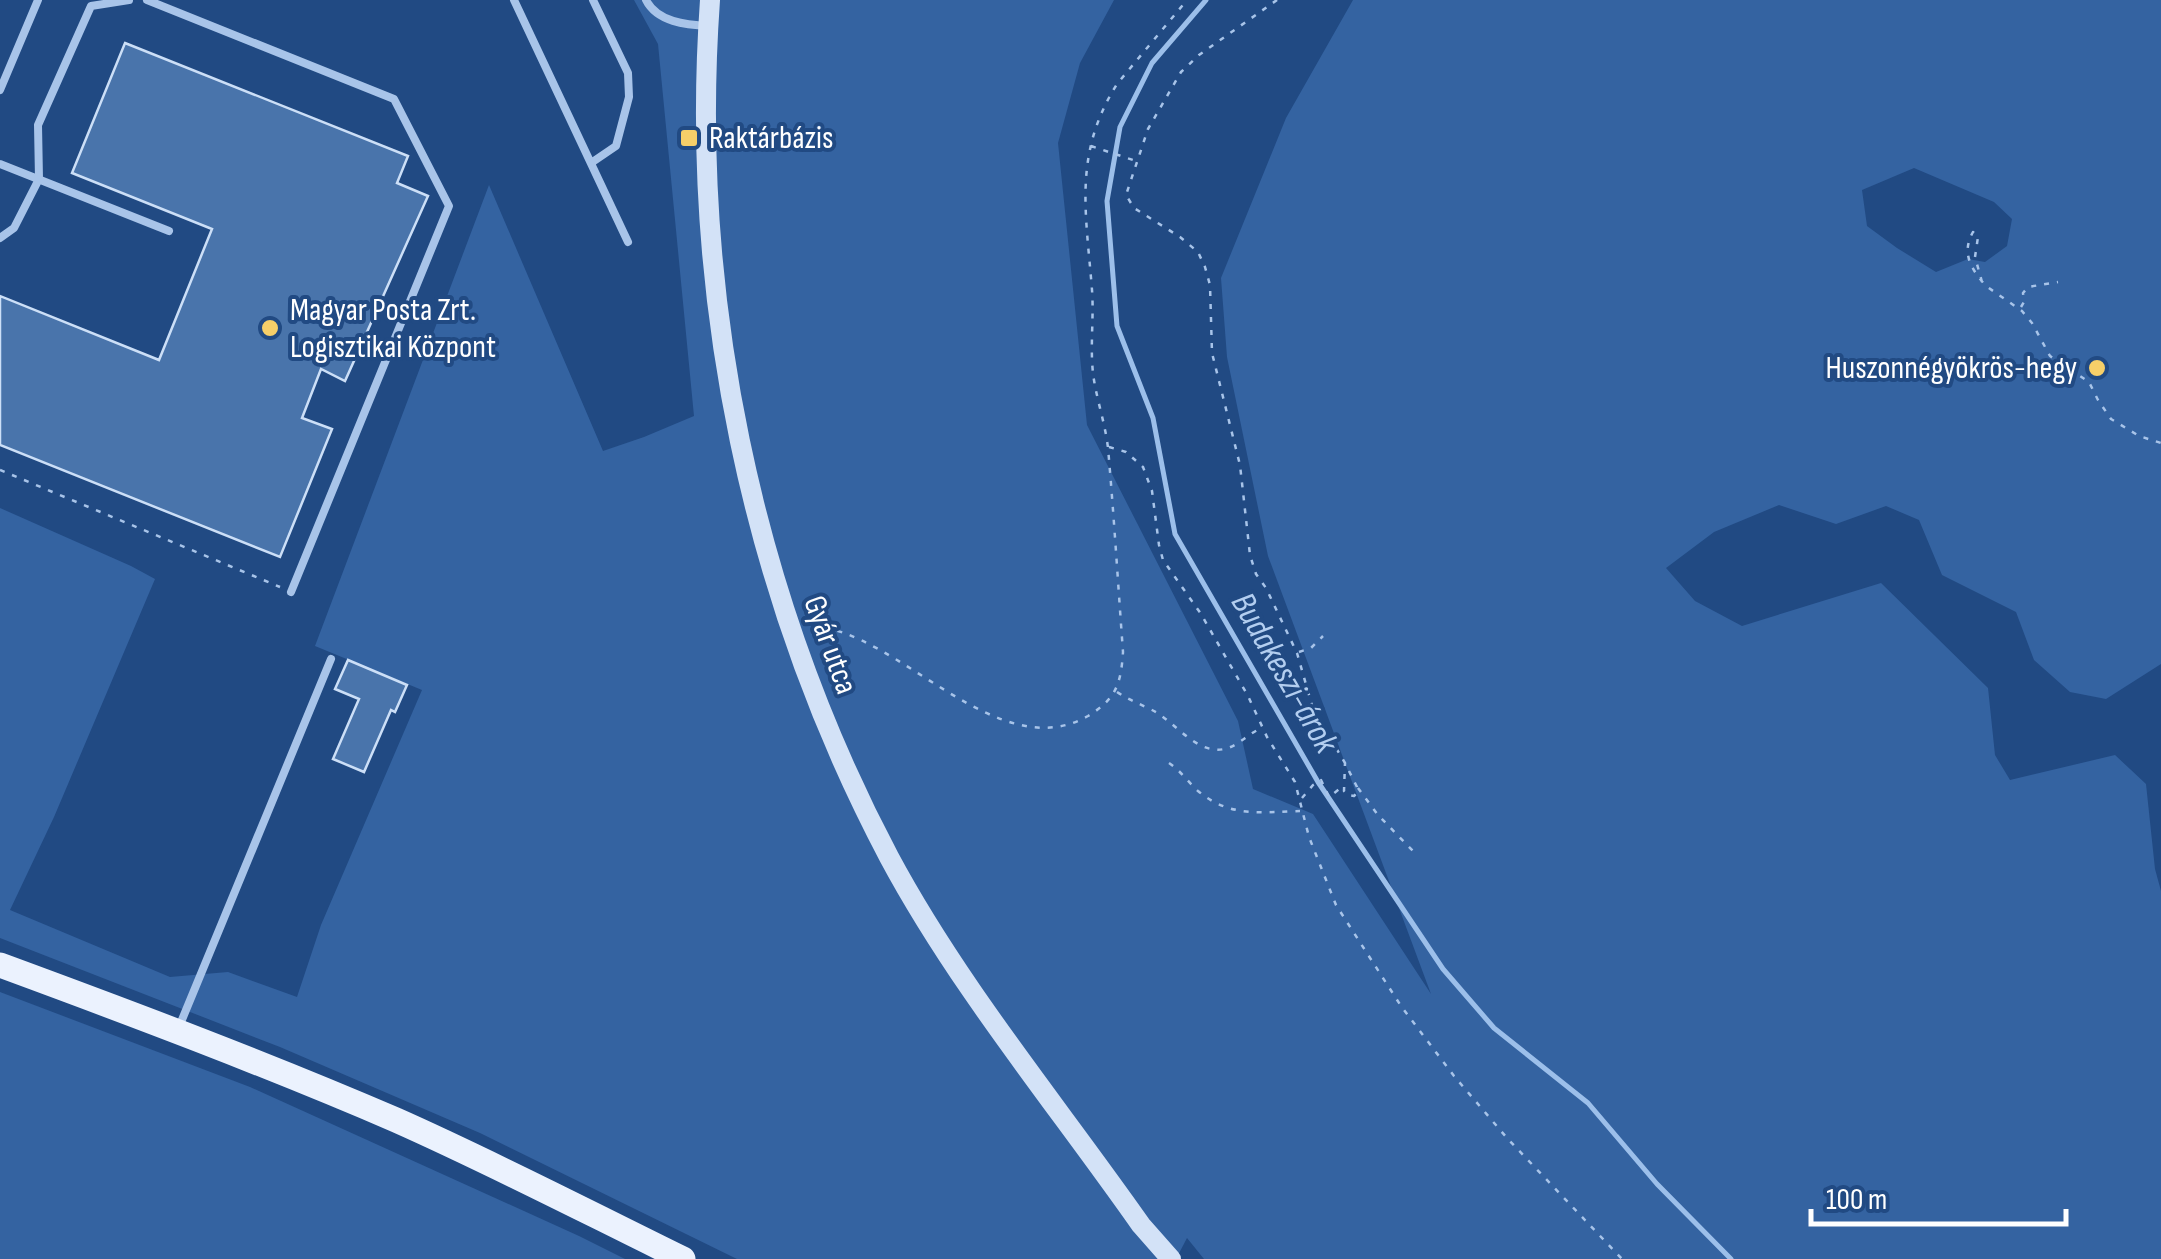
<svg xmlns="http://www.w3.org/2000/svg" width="2161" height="1259" font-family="'Sofia Sans Condensed',sans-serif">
  <rect width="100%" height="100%" fill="#214a83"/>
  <path fill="#3463a1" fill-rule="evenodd" d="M634 0H1114L1080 63 1058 143 1087 425 1238 721 1253 789 1313 814 1431 994 1268 556 1227 357 1221 278 1286 118 1353 0H2161V664L2106 699 2070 692 2034 660 2016 612 1942 575 1919 520 1886 506 1836 524 1779 505 1714 532 1666 568 1695 601 1742 626 1881 583 1988 688 1995 755 2010 780 2115 755 2146 784 2155 869 2161 891V1259H1204L1187 1238 1176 1259H737L480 1133 280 1047 0 938V508L131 566 155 579 54 817 10 910 170 977 228 972 297 997 321 925 422 690 315 646 489 185 603 451 644 437 694 416 658 44ZM1914 168 1994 202 2012 219 2007 246 1985 262 1968 259 1936 272 1897 248 1867 226 1862 190Z
    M0 992 250 1087 579 1236 625 1259H0Z"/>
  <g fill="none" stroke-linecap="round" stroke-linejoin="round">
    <path stroke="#9cbfea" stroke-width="5" d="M1206 0 1152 63 1120 127 1107 201 1117 326 1153 418 1175 534 1318 782 1443 969 1494 1028 1588 1103 1657 1184 1731 1259"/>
  </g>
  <path fill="#4974ab" stroke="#ccdff7" stroke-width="2.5" d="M125 43 408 156 397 183 428 196 345 381 321 369 302 418 332 429 280 557 0 445V296L159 360 212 229 72 173Z
    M348 660 407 685 395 712 391 710 364 772 333 759 359 699 335 689Z"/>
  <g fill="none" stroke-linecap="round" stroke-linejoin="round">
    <path stroke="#a8c4e9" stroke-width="2.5" stroke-dasharray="5 8" stroke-linecap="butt" d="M1277 0 1199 55 1181 72 1148 129 1126 195 1134 208 1180 237 1198 252 1205 267 1210 285 1212 353 1240 465 1250 555 1256 574 1266 588 1297 653 1313 709 1345 763 1357 787V793L1354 796 1348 795 1344 791 1345 763
      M1091 146 1136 161
      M1982 282 1975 257 1978 237 1973 232C1961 253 1971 269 1986 286L2022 311 2032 323 2050 356 2089 382 2098 400 2111 419 2139 436 2161 443
      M2021 307 2024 302 2023 293 2028 287 2058 282
      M1109 447 1126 452 1143 467 1152 491 1159 545 1163 560 1201 614 1248 696 1267 737 1295 782 1309 837 1336 905 1401 1006 1454 1076 1507 1138 1622 1259
      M0 470 280 587
      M812 626C899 631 997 768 1088 716 1116 699 1121 684 1123 652 1118 584 1114 516 1108 448 1105 422 1096 398 1093 373 1090 346 1094 317 1092 290 1086 212 1073 154 1117 84L1187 0
      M1299 652 1311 648 1323 636
      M1117 692C1129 700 1140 704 1152 710 1175 721 1198 758 1228 748 1240 744 1249 733 1262 728
      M1169 763C1181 771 1188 782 1198 791 1230 818 1261 812 1300 811
      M1358 788 1378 815 1413 851
      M1302 798 1313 785 1321 780 1329 797 1342 787"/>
    <path stroke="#a8c4e9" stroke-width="8" d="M147 0 394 99 449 206 291 592
      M514 0 628 242
      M646 0C657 22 686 25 709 26
      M0 90 38 0
      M591 163 616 146 629 97 628 73 593 0
      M0 164 169 231
      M0 238 14 228 39 179 38 125 91 6 129 0
      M179 1027 331 659"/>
    <path stroke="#d3e2f7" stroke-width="20" d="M710 0C689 294 751 596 889 857 958 986 1057 1105 1141 1225L1171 1259"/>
    <path stroke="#ebf2fe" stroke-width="25" d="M0 965C133 1014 266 1064 396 1120 493 1163 587 1212 683 1259"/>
  </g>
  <g fill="#f6cf69" stroke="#214a83" stroke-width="4">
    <rect x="679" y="128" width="20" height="20" rx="5"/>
    <circle cx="270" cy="328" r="10"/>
    <circle cx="2097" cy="368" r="10"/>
  </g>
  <g text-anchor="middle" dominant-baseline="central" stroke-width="8" stroke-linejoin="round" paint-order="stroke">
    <g font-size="32" fill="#fff" stroke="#214a83" text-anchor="start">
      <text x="709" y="138">Raktárbázis</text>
      <text x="290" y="310">Magyar Posta Zrt.<tspan x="290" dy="37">Logisztikai Központ</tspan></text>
      <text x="2077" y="368" text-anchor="end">Huszonnégyökrös-hegy</text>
    </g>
    <g font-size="32" fill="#fff" stroke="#214a83">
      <text transform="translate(830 645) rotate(70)">Gyár utca</text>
    </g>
    <g font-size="35" font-style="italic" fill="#b3cef0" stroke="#214a83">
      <text transform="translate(1284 673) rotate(60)">Budakeszi-árok</text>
    </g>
  </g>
  <path d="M1811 1209v15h255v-15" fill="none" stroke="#ffffff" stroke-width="5"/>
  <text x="1826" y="1209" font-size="30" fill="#ffffff" stroke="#214a83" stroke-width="8" paint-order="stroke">100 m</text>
</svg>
